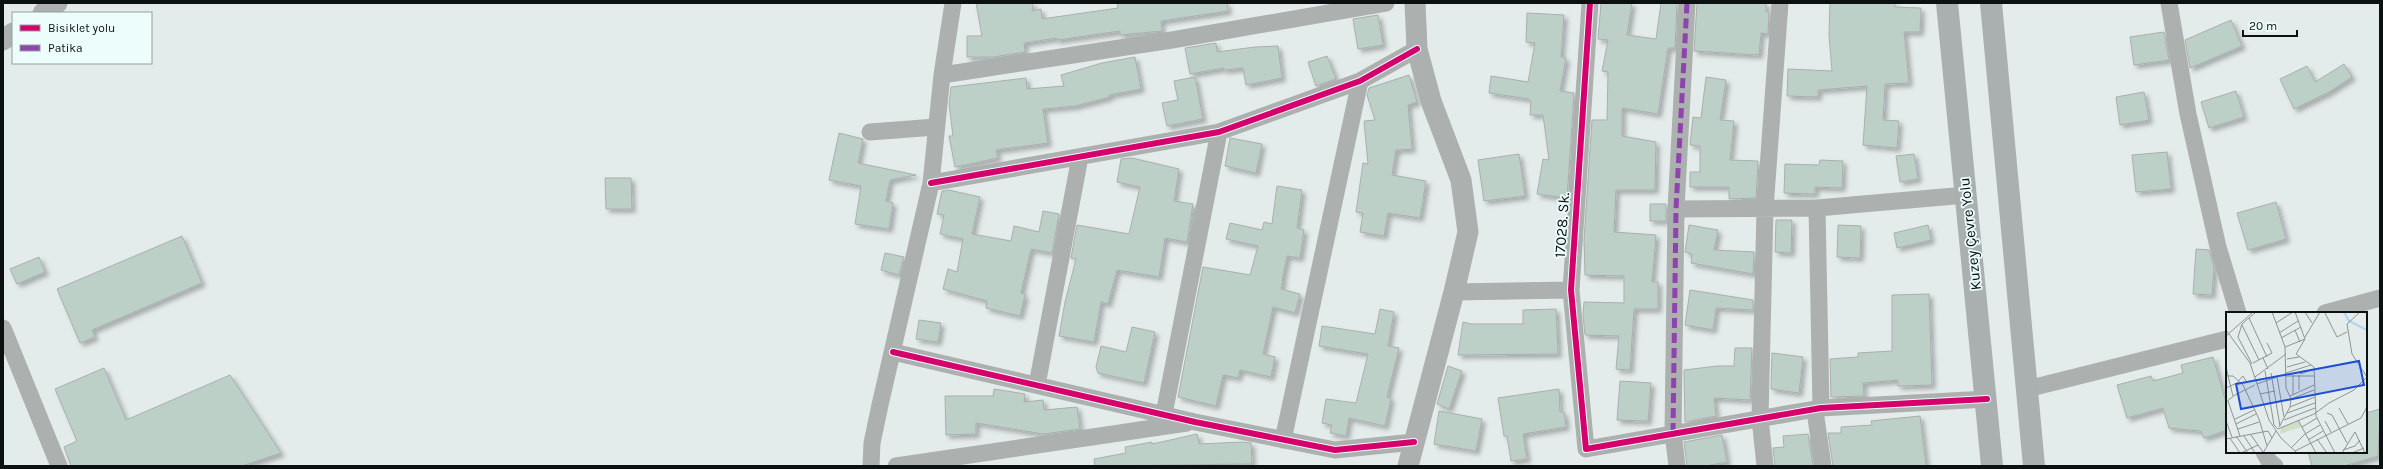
<svg xmlns="http://www.w3.org/2000/svg" width="2383" height="469" font-family="Karla,sans-serif">
  <defs>
    <filter id="shadow"><feDropShadow dx="3.5" dy="3.5" stdDeviation="2" flood-color="#0004"/></filter>
  </defs>
  <rect width="100%" height="100%" fill="#e4eceb"/>
  <path fill="#bcd0c8" stroke="#a9afad" filter="url(#shadow)" d="M976 3H1033L1032 11 1041 9 1042 19 1118 8 1117 3H1227L1228 11 1161 21 1162 31 1120 35V31L1057 40V38L1024 43 1025 52 993 57H967V36H982Z
    M1601 3H1632L1627 35 1656 39 1661 3H1677L1675 48H1668L1658 114 1622 108V136L1656 142 1655 190H1616L1614 232 1656 235 1652 282H1658V309H1634L1630 370 1616 369 1619 336 1585 335 1583 315 1584 302 1624 303V276L1585 275 1584 240 1592 120H1607L1608 72 1602 71 1608 40 1598 39Z
    M1697 3H1766V12H1769L1768 34 1761 33 1759 55 1694 51Z
    M1830 3H1895V7L1921 8 1920 32H1904L1909 83 1885 84 1883 120 1899 121 1897 148 1863 145 1867 86 1818 90V97L1787 96 1788 69 1832 71 1829 35Z
    M1527 13 1564 15 1561 57 1566 58 1560 91 1574 93 1567 198 1537 194 1543 159 1549 160 1543 115H1530L1531 102 1529 99 1489 93 1491 76 1528 82 1535 43 1526 42Z
    M1378 15 1383 45 1358 49 1353 19Z
    M2231 20 2242 46 2190 68 2185 40Z
    M2164 32 2169 60 2134 65 2130 37Z
    M1216 43 1217 52 1255 47 1278 46 1282 78 1246 85 1243 68 1224 70V68L1190 74 1185 48Z
    M1327 56 1336 79 1316 86 1308 62Z
    M1135 57 1141 89 1109 95 1110 97 1075 106 1043 109 1048 143 996 150 998 158 955 167 949 136H953L949 104 951 87 1026 78 1027 89 1064 86 1061 75 1102 63Z
    M2344 64 2352 77 2329 92 2294 109 2280 79 2307 66 2315 82Z
    M1409 75 1417 102 1408 105 1412 149 1396 150 1392 175 1426 181 1420 218 1388 213 1384 236 1360 232 1363 213 1356 212 1363 163 1368 164 1364 121 1375 120 1367 95 1369 88Z
    M1195 77 1203 119 1167 126 1162 103 1178 100 1174 81Z
    M1706 77 1726 80 1720 120 1734 121 1730 160 1758 161 1756 198 1729 199V187H1690V172H1700V146L1690 145 1693 117 1701 118Z
    M2236 91 2244 117 2209 128 2201 102Z
    M2144 92 2149 120 2120 125 2116 97Z
    M839 133 863 139 858 163 916 175 890 180 886 201 893 203 889 229 855 224 861 186 829 180Z
    M1230 138 1262 144 1256 173 1225 166Z
    M2167 152 2171 189 2136 192 2132 155Z
    M1519 154 1525 196 1484 201 1478 160Z
    M1914 154 1918 179 1900 182 1896 156Z
    M1132 158 1179 169 1174 201 1193 204 1187 242 1165 238 1159 277 1117 270 1108 304 1101 302 1094 342 1059 336 1065 302 1076 259 1071 258 1077 225 1129 234 1140 187 1117 182 1121 159Z
    M1820 160 1843 161 1842 188 1815 187V194L1784 193 1785 164 1819 165Z
    M605 178H631L632 209H606Z
    M1277 186 1302 190 1297 228 1304 230 1300 258 1287 256 1282 281H1283L1281 289 1300 294 1295 313 1273 307 1263 354 1275 357 1271 377 1240 370 1238 378 1223 375 1216 406 1178 397 1203 267 1250 275 1258 246 1226 239 1230 223 1262 230 1264 222 1272 224Z
    M949 190 980 197 972 234 1011 241 1014 226 1039 232 1043 211 1059 214 1052 253 1031 249 1021 293 1025 295 1020 316 986 308 987 301 943 289 948 269 957 272 963 239 940 234 944 215 937 214 942 191Z
    M2276 202 2286 239 2248 250 2237 213Z
    M1650 204H1666V221H1650Z
    M1776 220H1792L1791 253 1775 252Z
    M1689 225 1718 230 1714 250 1754 252 1753 274 1691 263 1692 254 1685 252Z
    M1838 225 1861 226 1860 258 1837 257Z
    M1928 225 1931 240 1897 248 1894 233Z
    M182 236 202 283 92 330 95 337 80 343 57 289Z
    M2196 249 2209 250 2214 267 2212 295 2193 294Z
    M885 253 904 257 899 275 881 270Z
    M39 257 45 272 17 284 10 269Z
    M1690 290 1753 300V310L1716 308 1713 330 1685 325Z
    M1929 294 1932 385 1898 386V380L1863 383 1864 396 1831 397 1830 359 1858 357V353L1892 351V295Z
    M1380 309 1394 312 1388 346 1399 348 1387 397 1391 398 1385 426 1349 418 1346 436 1330 433 1332 425 1322 423 1326 399 1356 403 1368 354 1319 346 1322 326 1375 334Z
    M1556 309 1558 354 1458 355 1463 322 1471 324H1523V310Z
    M919 320 941 323 938 342 916 339Z
    M1132 327 1155 332 1144 383 1098 373 1096 367 1101 346 1126 352Z
    M1735 348H1752L1750 400 1714 398 1716 416 1685 422 1684 370 1717 366H1734Z
    M1772 353 1803 357 1799 393 1771 389Z
    M2213 357 2225 399 2227 398V430L2204 438 2201 431 2169 428 2163 408 2127 418 2117 385 2151 376 2153 381 2183 373 2181 365Z
    M1448 366 1462 371 1449 409 1437 404Z
    M104 368 126 420 230 375 281 453 242 466H71L64 447 77 441 55 389Z
    M1620 381 1651 383 1648 421 1617 420Z
    M994 389 1025 394 1024 402 1043 400 1044 410 1077 407 1080 429 1043 434 976 423V434L946 435 945 396H993Z
    M1559 389 1560 412H1564L1566 427 1523 434 1527 459 1511 461 1507 436H1504L1498 398Z
    M2380 409 2378 456 2344 466H2312L2308 452H2366V413Z
    M1439 411 1482 419 1476 451 1434 444Z
    M1920 416 1926 466H1833L1828 433H1841V427L1872 425 1871 421Z
    M1197 434 1199 444 1243 442 1251 443 1252 464 1095 466 1094 459 1126 453 1125 447 1152 442V444Z
    M1808 434 1813 466H1775L1773 448 1784 447 1783 436Z
    M1722 435 1727 462 1706 466H1687L1684 442Z"/>
  <g fill="none" stroke-linecap="round" stroke-linejoin="round">
    <path stroke="#acb0af" stroke-width="17" d="M1590 3 1571 290 1586 449 1821 408 1987 399
      M2169 3 2188 114 2218 247 2238 313
      M942 75 1172 40 1386 3
      M870 132 936 127
      M931 183 1219 132 1360 81 1417 49
      M1817 208 1821 408
      M1676 209 1817 208 1966 195
      M1454 292 1571 290
      M2325 313 2380 298
      M3 328 59 466
      M893 352 1195 422 1335 450 1414 442
      M1037 385 1080 157
      M2027 389 2227 339
      M1815 411 1823 466
      M1164 414 1219 132
      M1283 440 1360 81
      M2264 452 2269 461 2275 466
      M871 466 872 443 880 405 931 183 942 75 953 3
      M896 466 1187 423
      M1677 466 1673 433 1676 209 1687 3
      M1765 466 1760 418 1765 209 1780 3"/>
    <path stroke="#acb0af" stroke-width="21" d="M43 13 57 3
      M3 40 13 33
      M1408 466 1454 292 1468 232 1461 180 1431 101 1417 49 1415 3"/>
    <path stroke="#aaafb0" stroke-width="22" d="M1947 3 1992 466
      M1991 3 2034 466"/>
    <path stroke="#8e44ad" stroke-width="5" stroke-dasharray="10 5" stroke-linecap="butt" d="M1673 433 1676 209 1687 3"/>
    <g stroke="#edfdfc" stroke-width="8">
      <path id="cycleway" d="M1590 3 1571 290 1586 449 1821 408 1987 399
        M931 183 1219 132 1360 81 1417 49
        M893 352 1195 422 1335 450 1414 442"/>
    </g>
    <use href="#cycleway" stroke="#d6006c" stroke-width="6"/>
  </g>
  <g text-anchor="middle" dominant-baseline="central" stroke-width="3.5" stroke-linejoin="round" paint-order="stroke">
    <g font-size="15" fill="#0b1110" stroke="#edfdfc">
      <text transform="translate(1562 225) rotate(-86)">17028. Sk.</text>
      <text transform="translate(1970 234) rotate(-96)">Kuzey Çevre Yolu</text>
    </g>
  </g>
  <g transform="translate(2226 312)">
    <rect width="141" height="141" fill="#e4eceb"/>
    <path d="M72 109 75 115 54 122 55 116Z" fill="#cde0c7"/>
    <path fill="none" stroke="#b0d4f2" stroke-width="2" d="M118 0 123 9 141 18"/>
    <path fill="none" stroke="#8d9493" stroke-width="1" d="M46 0 59 35 60 76 65 87 64 95 53 115M69 0 79 27 70 42 88 55 90 104 109 141M79 0 86 11M99 1 111 25 121 20M23 6 41 45M50 11 67 0M16 13 33 48M0 18 24 51 43 108 55 126 71 141M69 18 74 30M53 21 72 9M0 24 27 0M79 25 94 0M55 26 75 15M59 35 79 27M37 46 42 57M61 47 73 45M27 51 46 41 41 31M26 52 12 25 16 12 30 0M0 54 2 64H7L17 73 33 107 41 134M61 55 79 50M39 59 48 113 52 117 88 102 103 91 128 78 141 65 126 42 121 12 134 0M45 61 54 114M60 61 85 53M74 62 88 57M2 64 7 84M60 64H88M29 65 60 42M12 69 17 64 20 69M31 72 51 65 58 105M0 76 13 70M73 78V63M34 82 49 79M67 82V63M64 84 88 73M65 87 88 78M2 89 14 124M0 90 9 83 29 73M64 95 89 85M113 96 122 112M61 101 89 91M101 101 106 103 121 131M9 107 28 98M58 108 89 96M72 108 90 141M0 109 6 125M99 109 105 120M10 112 30 102M76 115 91 106M12 117 33 110M25 123 37 140M10 124 22 141M18 124 29 141M4 126 14 141M0 127 42 119 46 126M91 127 101 141M82 128 97 119M65 136 79 122 94 113M117 138 129 134 134 128M69 139 135 106 141 95M15 141 32 133M37 141 50 119M116 141 129 120 139 141M126 141 138 136"/>
    <path fill="#1d4ed8" fill-opacity="0.15" stroke="#1d4ed8" stroke-width="2" d="M133 49 138 73 15 97 10 72Z"/>
    <rect width="141" height="141" fill="none" stroke="#0b1110" stroke-width="2"/>
  </g>
  <rect width="2383" height="469" fill="none" stroke="#0b1110" stroke-width="8"/>
  <rect x="12" y="12" width="140" height="52" fill="#edfdfc" stroke="#939f9e"/>
  <rect x="20" y="25" width="20" height="6" fill="#d6006c" stroke="#939f9e"/>
  <text x="48" y="32" font-size="12" fill="#0b1110">Bisiklet yolu</text>
  <rect x="20" y="45" width="20" height="6" fill="#8e44ad" stroke="#939f9e"/>
  <text x="48" y="52" font-size="12" fill="#0b1110">Patika</text>
  <path d="M2243 30v6h54v-6" fill="none" stroke="#0b1110" stroke-width="2"/>
  <text x="2249" y="30" font-size="12" fill="#0b1110" stroke="#edfdfc" stroke-width="3" paint-order="stroke">20 m</text>
</svg>
